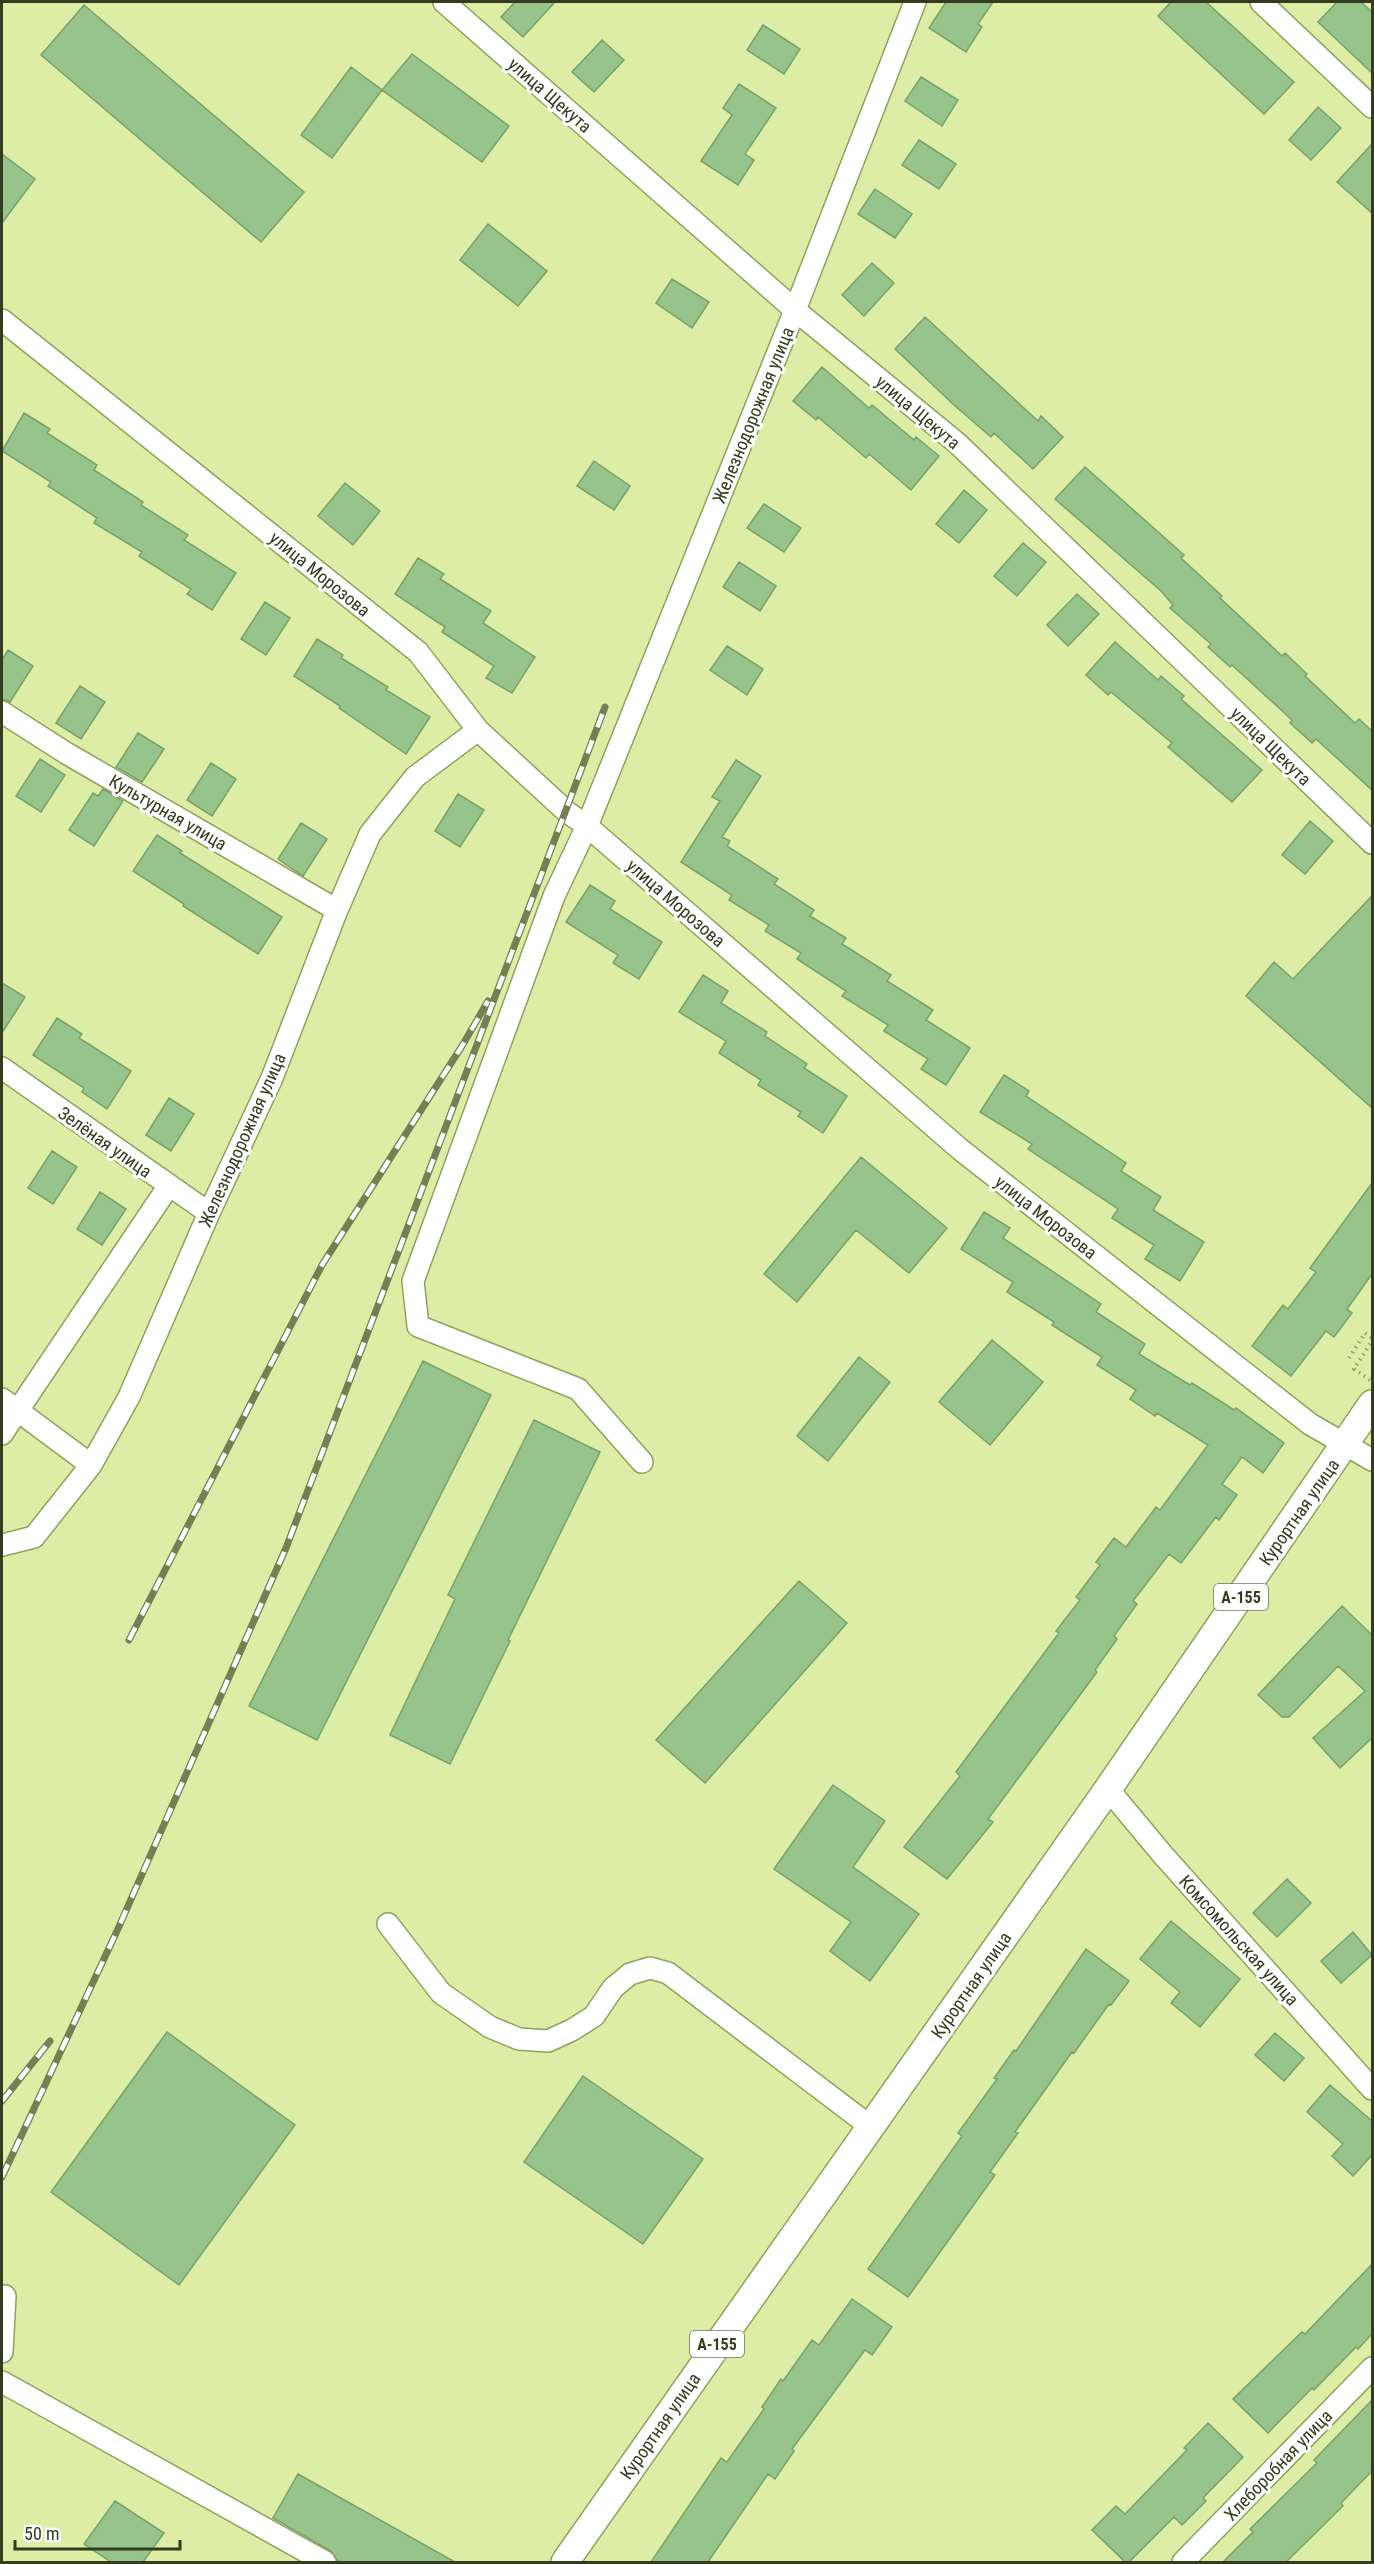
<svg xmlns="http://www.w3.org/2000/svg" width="1374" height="2564" font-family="'Roboto Condensed',sans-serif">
  <rect width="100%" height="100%" fill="#ddeda6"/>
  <path fill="#97c48a" stroke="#77a26a" stroke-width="1.5" d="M515 2H555L523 37 501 17Z
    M946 2H993L978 24 982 27 966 52 929 28Z
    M1171 2H1206L1294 82 1264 114 1158 16Z
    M1337 2H1361L1372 12V73L1318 22Z
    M84 5 304 192 261 242 41 55Z
    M763 25 800 49 784 74 747 50Z
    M602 40 624 60 594 92 572 72Z
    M412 54 509 126 482 162 382 90Z
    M351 67 382 90 332 158 301 135Z
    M921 77 958 100 942 126 905 101Z
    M739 84 776 108 745 154 754 160 738 185 701 161 732 115 723 108Z
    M1318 107 1341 128 1311 160 1289 140Z
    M919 140 956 164 939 189 902 165Z
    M1372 144V213L1337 182Z
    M2 154 35 179 2 223Z
    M875 189 912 214 895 238 858 214Z
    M488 224 547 271 518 306 460 260Z
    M872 263 894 283 864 316 842 295Z
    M672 279 709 302 692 328 656 303Z
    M925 317 1038 421 1041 416 1063 437 1033 469 994 433 991 437 954 405 895 349Z
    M822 367 869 408 872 405 914 440 916 437 939 456 911 490 869 454 866 458 818 417 816 420 793 401Z
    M24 413 50 429 47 433 97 465 94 470 143 502 141 505 188 535 184 540 236 573 212 610 187 594 191 589 139 556 142 552 94 523 97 518 48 486 51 482 2 451Z
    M594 461 630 486 614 510 577 486Z
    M1085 467 1184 555 1181 558 1222 596 1220 598 1282 656 1285 653 1307 674 1305 676 1355 723 1359 719 1372 731V790L1316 739 1312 743 1290 723 1292 720 1232 665 1230 667 1208 647 1211 644 1170 608 1173 605 1161 591 1055 499Z
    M345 483 380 511 353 545 318 516Z
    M964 490 987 510 959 543 936 524Z
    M764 504 801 528 784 552 747 528Z
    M1023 543 1046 562 1017 596 994 576Z
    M418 558 444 574 440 579 491 611 483 623 535 657 512 693 486 678 494 666 442 632 445 627 395 594Z
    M739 562 776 586 760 611 723 587Z
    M1077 594 1099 614 1068 646 1047 625Z
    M265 602 290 618 266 655 241 639Z
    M317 639 343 655 341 658 388 687 386 690 430 717 406 754 339 708 340 706 294 676Z
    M1115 642 1158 680 1161 676 1184 696 1181 699 1262 770 1232 802 1168 747 1172 743 1111 692 1108 695 1086 675Z
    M727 646 763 669 747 695 710 670Z
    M8 650 33 666 10 702 2 699V660Z
    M80 686 105 702 81 739 56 723Z
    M138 733 164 749 142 782 116 767Z
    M40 759 65 775 41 812 16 796Z
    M736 760 761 776 722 837 730 841 727 846 778 879 774 884 814 910 810 916 846 938 842 944 891 975 887 981 933 1010 926 1020 970 1048 946 1085 921 1069 928 1059 884 1031 888 1025 842 996 846 991 797 959 801 953 765 931 769 925 729 900 732 895 681 862 720 801 712 797Z
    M211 763 236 779 212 816 187 800Z
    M103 789 123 801 94 846 69 830 93 793 98 796Z
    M458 794 484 810 460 847 435 831Z
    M1310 821 1333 841 1305 874 1282 855Z
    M301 823 327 839 303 876 278 859Z
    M157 835 182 851 180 853 282 917 258 954 183 906 184 904 133 871Z
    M590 885 615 901 610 909 662 942 639 979 613 963 618 955 566 922Z
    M1372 896V1108L1246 996 1274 962 1293 979Z
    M703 975 728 991 721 1003 767 1032 765 1036 807 1064 804 1068 847 1096 823 1133 798 1116 801 1112 758 1085 761 1080 719 1053 726 1041 679 1012Z
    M2 983 25 997 2 1033Z
    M57 1018 82 1034 79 1038 131 1071 107 1109 82 1092 84 1088 33 1055Z
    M1004 1075 1029 1091 1026 1096 1126 1163 1121 1171 1161 1197 1153 1210 1204 1242 1180 1281 1145 1259 1154 1245 1112 1218 1118 1209 1028 1149 1032 1144 980 1112Z
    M169 1098 194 1114 171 1151 146 1135Z
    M52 1151 77 1167 53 1204 28 1188Z
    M861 1157 947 1228 909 1273 856 1230 797 1302 764 1274Z
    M1372 1183V1274L1347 1309 1352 1313 1334 1337 1326 1331 1291 1376 1252 1346 1283 1305 1288 1309 1316 1272 1310 1268Z
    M100 1192 126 1209 102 1245 77 1229Z
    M984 1212 1010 1228 1003 1238 1101 1304 1096 1312 1145 1344 1139 1354 1190 1385 1192 1383 1234 1410 1236 1408 1284 1443 1263 1473 1242 1457 1222 1484 1237 1495 1219 1520 1216 1517 1181 1563 1169 1554 1133 1601 1137 1604 1114 1636 1117 1639 1095 1670 1097 1672 988 1819 993 1822 947 1879 904 1847 960 1776 956 1772 1059 1633 1056 1631 1080 1600 1076 1597 1100 1565 1096 1562 1114 1538 1126 1547 1156 1507 1160 1510 1208 1445 1157 1413 1155 1416 1130 1399 1136 1390 1097 1365 1102 1357 1052 1325 1054 1322 1007 1292 1013 1282 961 1249Z
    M992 1340 1043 1382 990 1445 939 1402Z
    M859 1357 890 1382 828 1461 797 1436Z
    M423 1361 491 1395 317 1740 249 1706Z
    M534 1420 600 1452 508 1640 510 1641 450 1764 390 1735 455 1599 448 1595Z
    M799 1581 847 1623 705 1783 656 1740Z
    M1342 1606 1372 1635V1738L1340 1768 1313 1738 1365 1691 1338 1666 1289 1717H1282L1258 1695Z
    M833 1785 885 1821 853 1867 919 1914 870 1981 830 1951 851 1922 774 1869Z
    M1287 1879 1311 1903 1277 1937 1253 1913Z
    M1171 1921 1240 1979 1200 2027 1171 2003 1180 1992 1140 1959Z
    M1353 1932 1372 1955 1341 1983 1321 1961Z
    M1086 1949 1129 1981 1111 2005 1109 2004 1074 2053 1072 2052 1015 2132 1018 2133 990 2172 995 2175 908 2297 868 2269 962 2136 958 2133 997 2079 994 2078 1014 2050 1016 2051Z
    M167 2032 295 2125 179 2285 51 2192Z
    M1275 2033 1304 2058 1284 2081 1255 2055Z
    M583 2076 703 2159 643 2244 524 2162Z
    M1330 2085 1372 2121V2155L1353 2176 1332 2156 1343 2144 1307 2112Z
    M1372 2264V2334L1358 2349 1356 2347 1314 2390 1312 2388 1268 2433 1233 2399 1302 2332 1305 2334Z
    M852 2299 892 2327 872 2355 865 2350 792 2449 794 2451 775 2479 768 2474 708 2562H651L721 2458 727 2462 764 2409 762 2407 781 2379 783 2381 812 2340 819 2345Z
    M1372 2400V2471L1341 2503 1343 2506 1286 2562H1223L1253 2532 1250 2529 1317 2463 1314 2460Z
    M1208 2423 1243 2457 1203 2498 1206 2501 1182 2525 1174 2517 1129 2562H1125L1092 2530 1116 2506 1125 2514 1187 2450 1184 2448Z
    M298 2474 455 2562H341L337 2560 331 2551 273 2518Z
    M115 2501 164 2533 143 2562H111L84 2544Z"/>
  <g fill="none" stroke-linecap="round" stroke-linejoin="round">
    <g stroke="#92a05c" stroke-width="24">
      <path id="minor" d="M444 2 795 310 957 443 1372 843
        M1261 2 1372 107
        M2 320 418 652 478 730 567 812 587 826 961 1150 1310 1424 1372 1460
        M2 712 66 753 337 910
        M2 1068 209 1213
        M2 1399 91 1465
        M2 1434 168 1187
        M642 1462 578 1389 418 1326 413 1281 554 896 587 826 795 310 915 2
        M2 1545 34 1537 91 1465 129 1397 209 1213 272 1078 337 910 370 834 415 777 478 730
        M1108 1789 1163 1855 1372 2089
        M388 1924 441 1993 490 2027 519 2039 548 2041 572 2030 594 2016 613 1988 630 1974 650 1968 668 1973 871 2127
        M2 2352 5 2296
        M2 2382 325 2562
        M1183 2562 1372 2368"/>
    </g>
    <g stroke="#92a05c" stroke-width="30">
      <path id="major" d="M565 2562 1108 1789 1372 1404"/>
    </g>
    <path stroke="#97a36e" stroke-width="4" stroke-dasharray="1.5 4.5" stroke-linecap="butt" d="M1349 1358 1365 1333 1372 1338
      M1370 1380 1354 1369 1372 1341"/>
    <use href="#minor" stroke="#fff" stroke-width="21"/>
    <use href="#major" stroke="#fff" stroke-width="27"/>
    <g stroke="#767f53" stroke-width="7">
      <path id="rail" d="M129 1640 322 1265 462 1046 488 1001
        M2 2101 50 2041
        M2 2177 117 1931 286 1548 605 707"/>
    </g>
    <use href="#rail" stroke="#fff" stroke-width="4.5" stroke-dasharray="14" stroke-linecap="butt"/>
  </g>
  <g text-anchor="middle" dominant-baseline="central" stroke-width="6" stroke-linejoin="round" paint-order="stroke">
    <g fill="#fff" stroke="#727662" stroke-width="1.5">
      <rect x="1214" y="1584" width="54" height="26" rx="4.5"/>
      <rect x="690" y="2331" width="54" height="26" rx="4.5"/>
    </g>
    <g font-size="16" font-weight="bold" fill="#353b1f">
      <text x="1241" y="1597">А-155</text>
      <text x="717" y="2344">А-155</text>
    </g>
    <g font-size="18" fill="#353b1f" stroke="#fff">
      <text transform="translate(550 95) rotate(41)">улица Щекута</text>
      <text transform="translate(918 412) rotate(40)">улица Щекута</text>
      <text transform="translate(753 415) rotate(-68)">Железнодорожная улица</text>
      <text transform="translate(320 574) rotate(39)">улица Морозова</text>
      <text transform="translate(1271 746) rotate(44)">улица Щекута</text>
      <text transform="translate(168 812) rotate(30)">Культурная улица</text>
      <text transform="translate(676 903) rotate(41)">улица Морозова</text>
      <text transform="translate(242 1140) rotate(-66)">Железнодорожная улица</text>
      <text transform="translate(105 1142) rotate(35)">Зелёная улица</text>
      <text transform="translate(1046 1217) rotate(38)">улица Морозова</text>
      <text transform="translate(1299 1512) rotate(-55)">Курортная улица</text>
      <text transform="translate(1239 1940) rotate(48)">Комсомольская улица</text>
      <text transform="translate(971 1985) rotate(-55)">Курортная улица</text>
      <text transform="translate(660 2426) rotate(-55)">Курортная улица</text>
      <text transform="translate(1278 2465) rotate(-46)">Хлеборобная улица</text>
    </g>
  </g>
  <rect width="1374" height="2564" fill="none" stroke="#353b1f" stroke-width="6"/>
  <path d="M15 2540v9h165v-9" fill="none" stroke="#353b1f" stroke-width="3"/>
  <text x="24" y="2540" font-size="18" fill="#353b1f" stroke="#ffffff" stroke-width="4.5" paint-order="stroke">50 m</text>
</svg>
